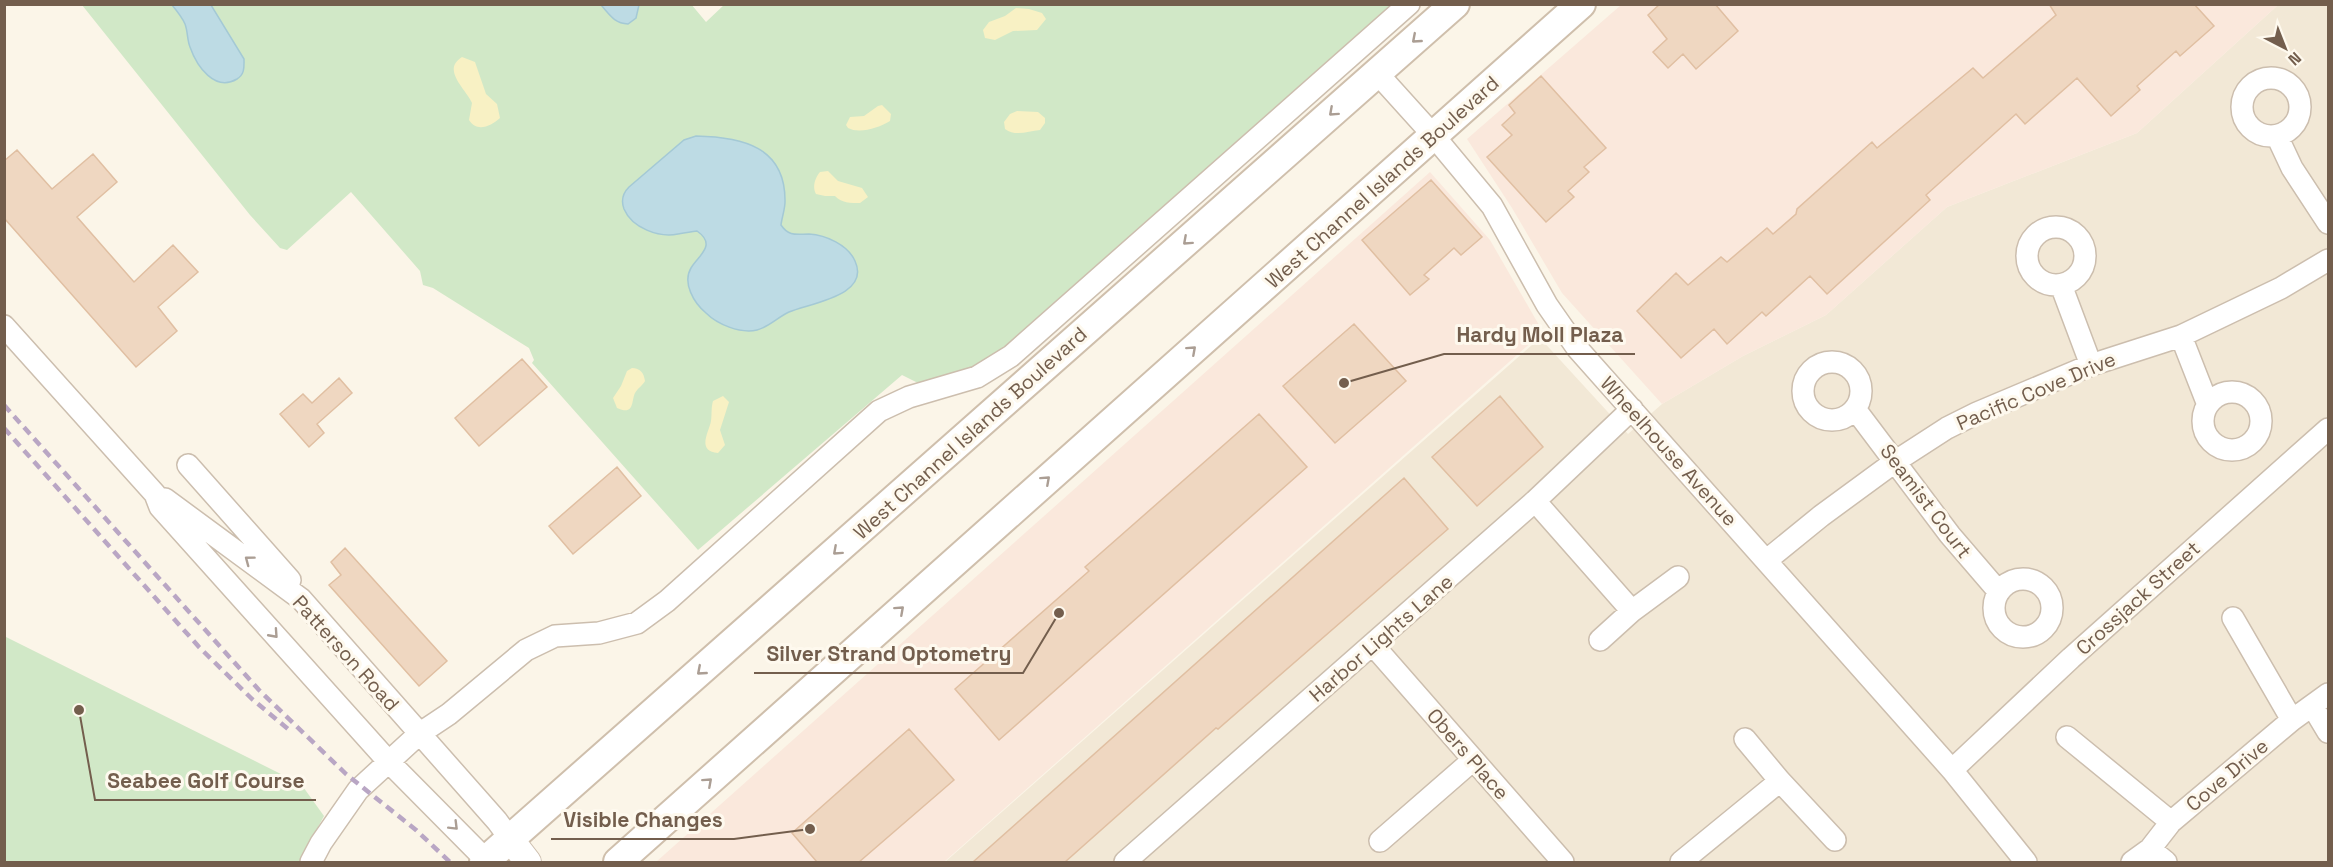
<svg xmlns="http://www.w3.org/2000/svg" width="2333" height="867" font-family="'Space Grotesk',sans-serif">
  <rect width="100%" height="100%" fill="#fbf5e8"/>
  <path fill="#f2e8d6" d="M2278 5H2328V862H945L1540 338 1628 434 1662 404 1743 356 1826 315 1947 207 2137 133Z"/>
  <path fill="#fae8dc" d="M1621 5H2278L2137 133 1947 207 1826 315 1743 356 1662 404 1562 293 1512 208 1467 139Z
    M1430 172 1490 240 1543 332 944 862H656Z"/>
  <path fill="#d1e8c7" d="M691 4 706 22 725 4 1398 5 1006 350 980 366 924 386 902 375 698 550 532 363 534 360 529 348 433 288 423 285 420 271 351 192 287 250 280 248 250 215 82 5Z
    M4 636 301 784 324 816 299 862H5Z"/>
  <path fill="#f8f1c4" d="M1016 8 1029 9 1042 13 1046 19 1037 30 1013 31 995 40 985 38 983 30 989 22 1005 16Z
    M462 57 475 62 486 94 497 104 500 118C491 126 477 133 469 120L472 103C466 89 441 70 462 57Z
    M882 105 891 114 890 121C879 128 859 134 848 128L846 125 850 117 864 116 878 106Z
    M1017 111 1038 112 1045 118V123L1040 130C1028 131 1016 137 1005 129L1004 122 1010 114Z
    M828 171 838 181 862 188 868 197 860 203C851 203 841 203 835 196H825L816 194C812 187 815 178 820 172Z
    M632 368C640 368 644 373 645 381 643 385 638 388 635 393 631 401 635 416 617 408L613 398 621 386 627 371Z
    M723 396 729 402 720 430 725 445 718 453C696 451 709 432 711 421 712 414 711 408 713 401Z"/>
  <path fill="#bddbe4" stroke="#a4c9d5" stroke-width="1.5" d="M172 5H211L244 59C244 67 245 74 237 79 215 92 197 67 190 47 187 40 188 32 185 24 182 17 177 11 172 5Z
    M601 5H639L636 18 628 24C614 23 610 15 601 5Z
    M696 136C741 137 786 146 785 202 785 209 782 217 781 225 789 237 797 234 809 234 826 235 848 245 855 261 871 296 810 303 789 312 778 317 769 327 757 330 740 334 717 324 706 313 694 303 682 283 691 268 699 255 717 245 697 231 690 232 684 233 678 234 659 238 632 228 624 209 621 201 623 193 629 187L684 140Z"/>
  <path fill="#efd7c1" stroke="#e0bfa2" stroke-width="1.5" d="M1660 4H1715L1738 31 1696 69 1683 54 1668 68 1653 52 1667 39 1648 15Z
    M2049 4H2194L2214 26 2180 56 2176 51 2137 86 2140 90 2111 116 2077 78 2025 124 2016 114 1926 195 1930 200 1827 294 1810 276 1766 316 1762 312 1727 344 1714 329 1681 358 1637 311 1676 273 1688 285 1721 257 1727 262 1767 228 1773 234 1796 214 1797 209 1872 142 1877 148 1973 68 1983 78 2056 15Z
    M1541 76 1606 148 1584 167 1589 172 1568 191 1574 197 1546 222 1487 157 1512 135 1502 125 1515 113 1509 105Z
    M17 150 52 189 93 154 117 182 77 217 134 282 173 245 198 272 158 307 177 331 136 367 4 218V161Z
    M1431 180 1482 237 1461 255 1454 248 1424 275 1429 279 1410 295 1362 240Z
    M1354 324 1406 381 1335 443 1283 386Z
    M522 359 547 387 479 446 455 418Z
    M339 378 352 393 317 424 324 433 309 447 280 414 303 394 312 403Z
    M1500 396 1543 447 1477 506 1432 457Z
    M1259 414 1307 467 999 740 955 689 1089 571 1085 567Z
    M617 467 641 496 573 554 549 526Z
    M1404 478 1448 529 1218 729 1216 728 1065 862H973Z
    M345 548 447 661 419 686 329 585 341 575 331 562Z
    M909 729 954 780 859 862H817L792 833Z"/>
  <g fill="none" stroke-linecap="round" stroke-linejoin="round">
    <g stroke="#ccbeae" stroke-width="24">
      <path id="minor" d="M1377 73 1433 135 1492 206 1547 305 1577 348 1952 770 2026 862
        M2242 107a29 29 0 1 1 58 0a29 29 0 1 1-58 0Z
        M2277 136 2292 168 2328 223
        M2027 256a29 29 0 1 1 58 0a29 29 0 1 1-58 0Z
        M2061 285 2091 365
        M4 326 155 494 160 507 388 761 487 861
        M2181 336 2208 405
        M1803 391a29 29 0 1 1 58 0a29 29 0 1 1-58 0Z
        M2203 421a29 29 0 1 1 58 0a29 29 0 1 1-58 0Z
        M1855 409 1950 535 1999 592
        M188 465 290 580
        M165 499 301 599 497 821 511 840
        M1535 501 1632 611
        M1767 560 1821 516 1896 461 1947 428 1977 413 2091 365 2181 336 2281 288 2328 260
        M1994 608a29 29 0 1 1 58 0a29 29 0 1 1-58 0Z
        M2233 618 2292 720
        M1600 640 1632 611 1678 577
        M1373 645 1563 862
        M2313 707 2328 732
        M2067 737 2171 822
        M1745 739 1780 781 1835 840
        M1952 770 2071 658 2328 429
        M1380 841 1473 760
        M2150 849 2166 862
        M311 862 321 843 358 790 419 734 449 714 526 650 555 636 599 633 637 623 667 601 879 411 909 397 977 377 1011 356 1409 4
        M1125 862 1535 501 1632 409
        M1681 862 1780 781
        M2132 862 2150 849 2171 822 2292 720 2328 694"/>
    </g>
    <g stroke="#ccbeae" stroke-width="28">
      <path id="tertiary" d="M511 840 528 862"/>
    </g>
    <g stroke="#cfbfac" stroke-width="32">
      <path id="secondary" d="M484 862 1455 4
        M618 862 1581 4"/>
    </g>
    <use href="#minor" stroke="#fff" stroke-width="21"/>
    <use href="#tertiary" stroke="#fff" stroke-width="26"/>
    <use href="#secondary" stroke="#fff" stroke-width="28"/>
    <path stroke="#b9a6c4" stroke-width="4.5" stroke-dasharray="9 6" stroke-linecap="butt" d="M4 405 259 690 346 774 416 830 450 862
      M4 428 199 647 252 699 288 729"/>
  </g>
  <defs><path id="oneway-chevron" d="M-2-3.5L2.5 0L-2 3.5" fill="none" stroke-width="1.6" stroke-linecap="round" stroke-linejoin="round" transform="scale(1.5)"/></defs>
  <g stroke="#ab9e94">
    <use href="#oneway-chevron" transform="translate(1416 39) rotate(139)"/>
    <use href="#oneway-chevron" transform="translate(1333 112) rotate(138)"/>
    <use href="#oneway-chevron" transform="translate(1187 241) rotate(138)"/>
    <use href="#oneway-chevron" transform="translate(1192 350) rotate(-42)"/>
    <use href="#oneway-chevron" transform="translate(1046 480) rotate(-42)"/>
    <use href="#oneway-chevron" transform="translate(837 551) rotate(138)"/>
    <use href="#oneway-chevron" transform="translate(249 560) rotate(-143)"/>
    <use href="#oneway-chevron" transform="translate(900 610) rotate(-42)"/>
    <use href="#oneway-chevron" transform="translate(274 634) rotate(48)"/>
    <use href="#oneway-chevron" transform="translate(701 671) rotate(139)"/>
    <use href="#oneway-chevron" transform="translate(708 782) rotate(-42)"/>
    <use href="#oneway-chevron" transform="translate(454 826) rotate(45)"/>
  </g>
  <g text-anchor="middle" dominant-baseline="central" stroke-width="6" stroke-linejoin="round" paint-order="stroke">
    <g font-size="20" fill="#735e4d" stroke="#fef9ee">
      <text transform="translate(1382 182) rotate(-42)">West Channel Islands Boulevard</text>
      <text transform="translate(2036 391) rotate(-23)">Pacific Cove Drive</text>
      <text transform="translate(970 433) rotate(-42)">West Channel Islands Boulevard</text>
      <text transform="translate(1669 451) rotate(48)">Wheelhouse Avenue</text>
      <text transform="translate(1926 501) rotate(53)">Seamist Court</text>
      <text transform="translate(2138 598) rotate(-42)">Crossjack Street</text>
      <text transform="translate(1381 638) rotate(-41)">Harbor Lights Lane</text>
      <text transform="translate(346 653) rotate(48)">Patterson Road</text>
      <text transform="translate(1468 754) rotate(49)">Obers Place</text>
      <text transform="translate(2227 775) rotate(-40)">Cove Drive</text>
    </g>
  </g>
  <path fill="none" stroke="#735e4d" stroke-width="2" d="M1344 383L1444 354H1635M1059 613L1023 673H754M79 710L95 800H316M810 829L734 839H551"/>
  <g fill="#735e4d" stroke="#fef9ee" stroke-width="2">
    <circle cx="1344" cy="383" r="6"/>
    <circle cx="1059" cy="613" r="6"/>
    <circle cx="79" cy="710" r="6"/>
    <circle cx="810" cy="829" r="6"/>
  </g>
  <g font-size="21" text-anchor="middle" font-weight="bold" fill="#735e4d" stroke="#fef9ee" stroke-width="6" stroke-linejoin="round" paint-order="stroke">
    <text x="1540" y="342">Hardy Moll Plaza</text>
    <text x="889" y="661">Silver Strand Optometry</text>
    <text x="206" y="788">Seabee Golf Course</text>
    <text x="643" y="827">Visible Changes</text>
  </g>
  <rect width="2333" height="867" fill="none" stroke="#735e4d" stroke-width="12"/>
  <g transform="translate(2285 48) rotate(138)" stroke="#fef9ee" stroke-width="4.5" paint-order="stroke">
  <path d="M0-4.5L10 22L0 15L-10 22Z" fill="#735e4d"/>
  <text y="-9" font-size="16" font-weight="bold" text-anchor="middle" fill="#735e4d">N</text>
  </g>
</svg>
